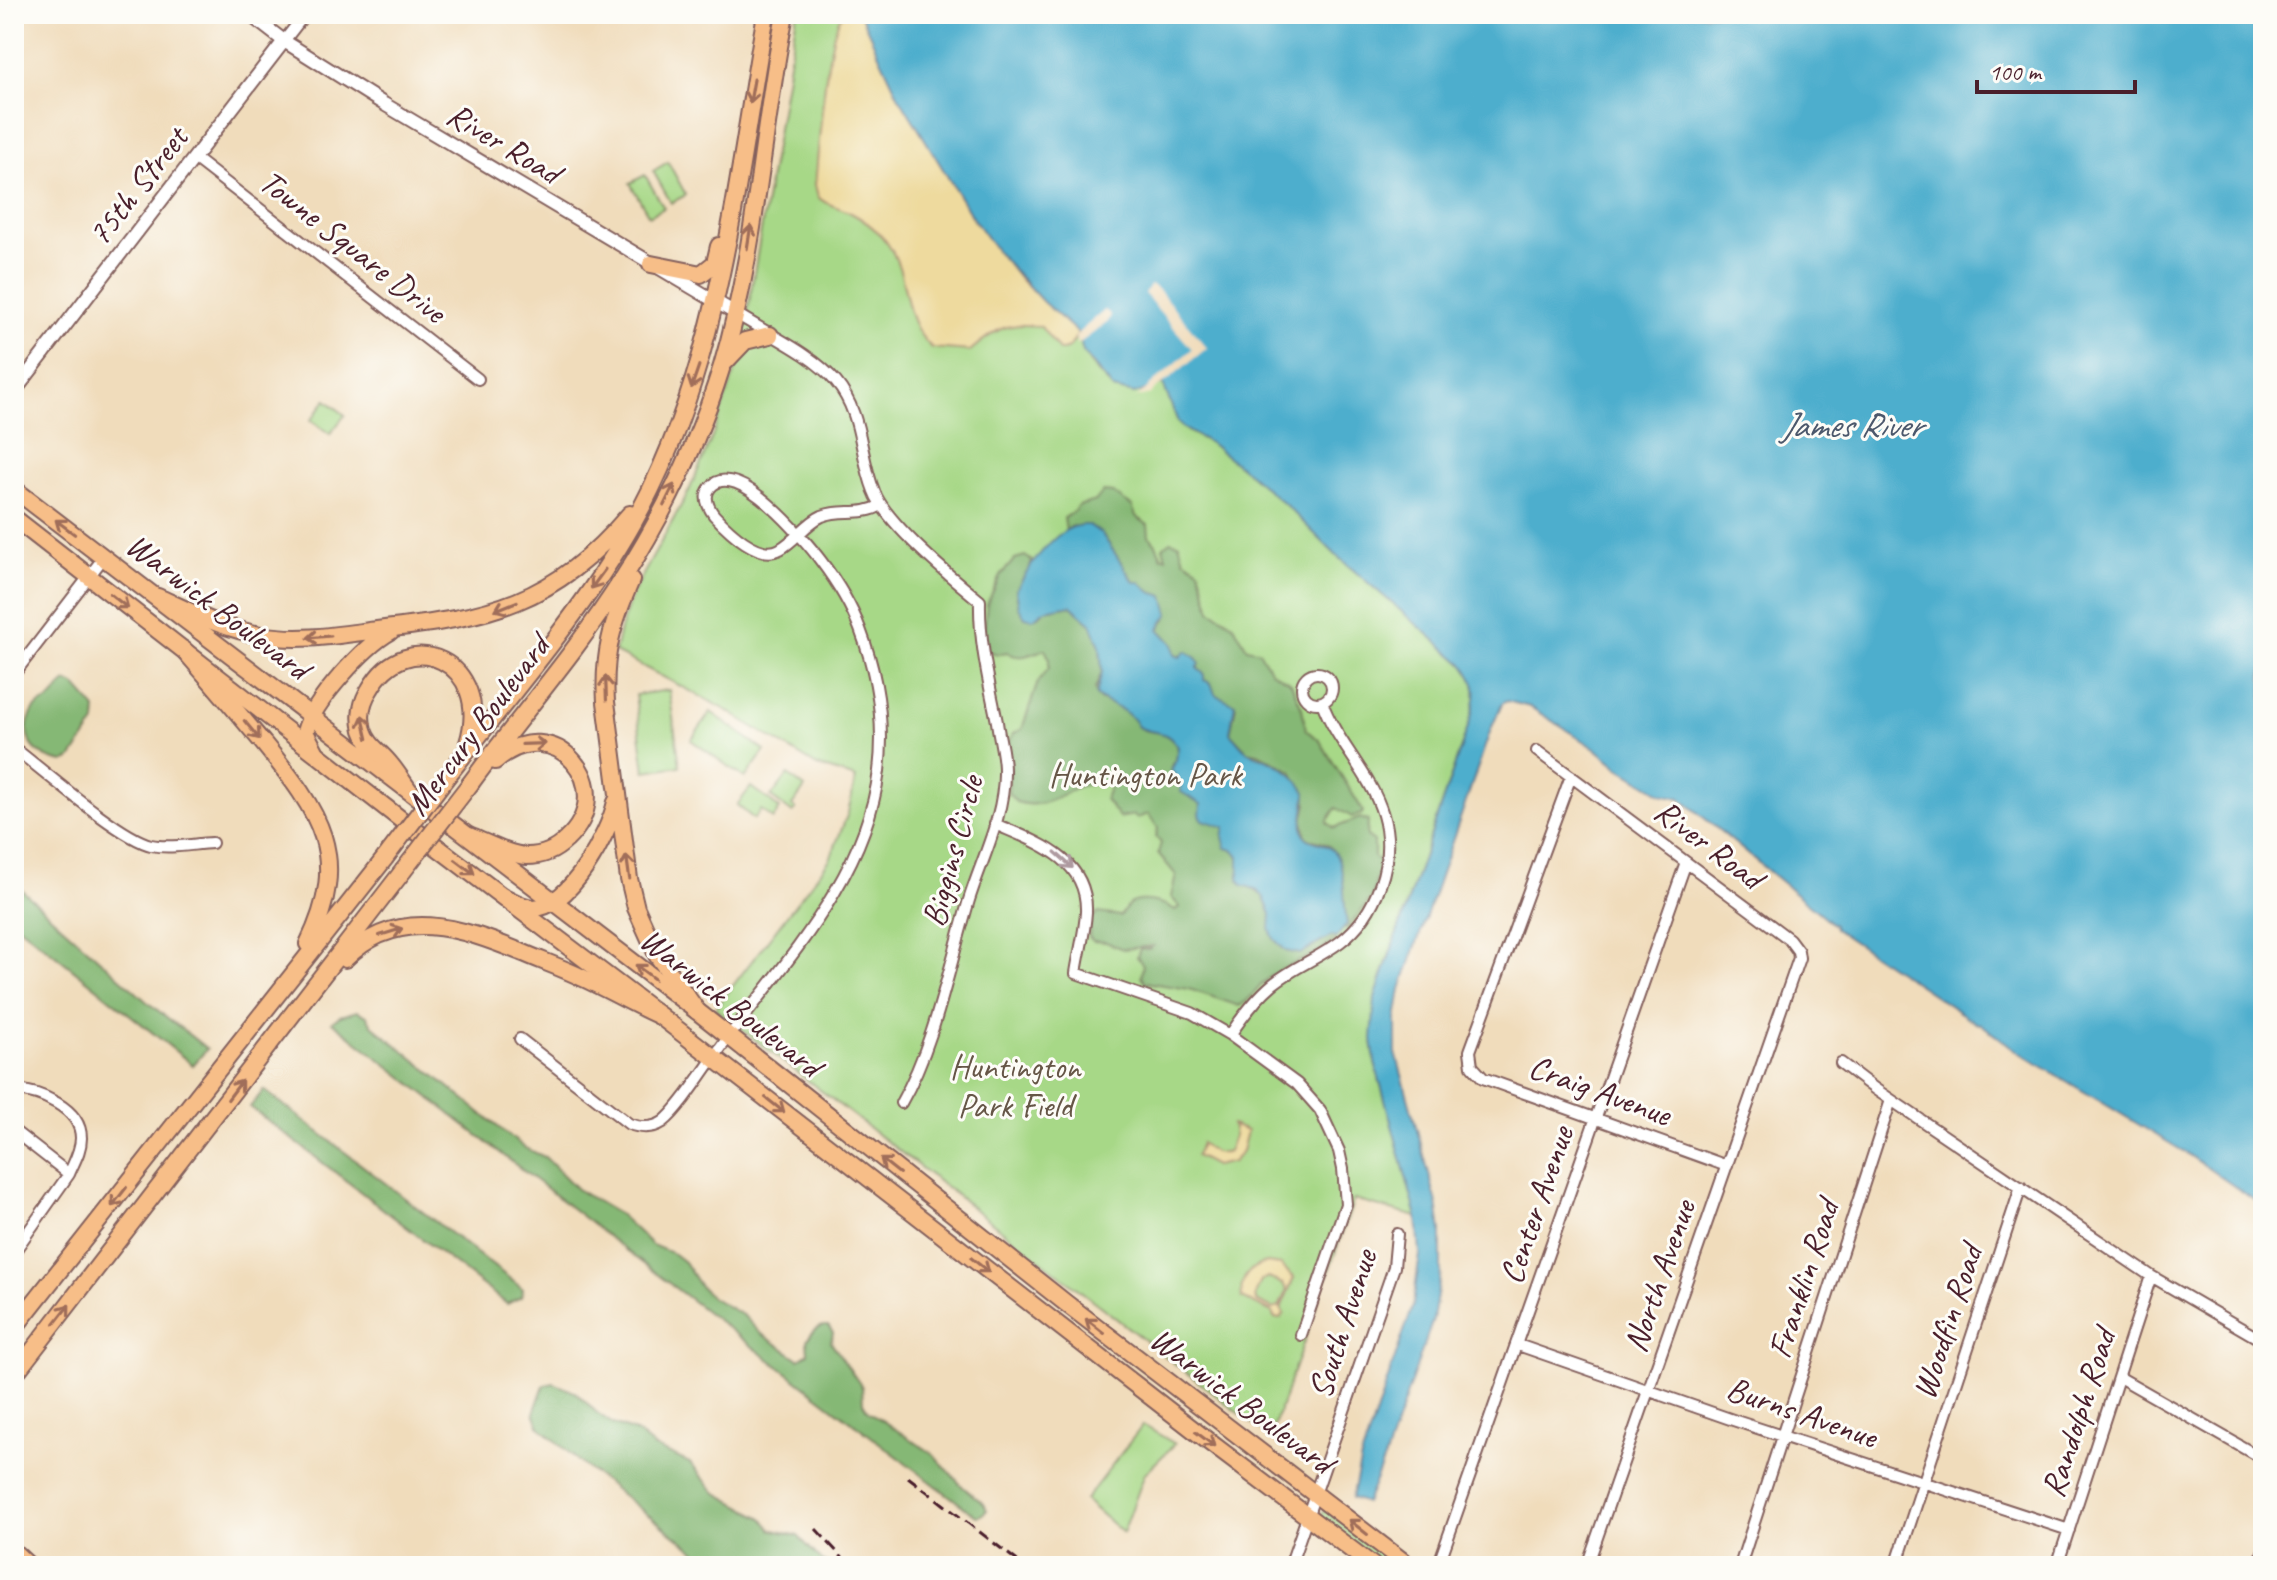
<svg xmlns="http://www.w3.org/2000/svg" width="2277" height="1580" font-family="Caveat,sans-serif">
  <rect width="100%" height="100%" fill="#fdfcf7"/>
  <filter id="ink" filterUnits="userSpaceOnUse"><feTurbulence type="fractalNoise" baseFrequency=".0125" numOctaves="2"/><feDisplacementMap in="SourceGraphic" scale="16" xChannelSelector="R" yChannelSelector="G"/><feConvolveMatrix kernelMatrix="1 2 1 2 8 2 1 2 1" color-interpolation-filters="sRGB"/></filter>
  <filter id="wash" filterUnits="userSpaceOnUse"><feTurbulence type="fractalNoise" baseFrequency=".006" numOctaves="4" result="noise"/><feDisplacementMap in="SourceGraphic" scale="32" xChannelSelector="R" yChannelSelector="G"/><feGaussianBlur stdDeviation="1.8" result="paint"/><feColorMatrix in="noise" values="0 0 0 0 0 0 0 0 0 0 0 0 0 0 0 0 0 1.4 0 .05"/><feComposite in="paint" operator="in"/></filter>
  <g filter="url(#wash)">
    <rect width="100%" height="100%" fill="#f0dcbb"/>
    <path fill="#a7d887" stroke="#787c59" stroke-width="2" d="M797 14H860L869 36 922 137 974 220 998 253 1043 302 1078 333 1089 362 1113 389 1135 394 1163 384 1178 422 1189 432 1210 443 1245 470 1288 507 1337 556 1463 664C1480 686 1477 696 1470 721L1381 979 1372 1039 1375 1063 1417 1217 1354 1200 1270 1437 715 1009 830 859 848 813 856 778 817 766 721 707 615 652 620 629 633 593 689 491 711 440 740 358Z
      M668 162 686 195 671 203 653 171Z
      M645 175 664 208 649 216 630 183Z
      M326 400 345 415 330 434 311 420Z
      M669 690 680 766 645 771 635 695Z
      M711 712 765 751 745 778 691 740Z
      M788 775 805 788 792 806 796 809 793 813 771 797Z
      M751 787 780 809 773 819 761 810 754 819 737 805Z
      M1143 1425 1175 1444 1145 1473 1123 1533 1085 1500Z
      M1324 1511H1327L1402 1566H1382L1322 1519 1320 1515Z"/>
    <path fill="#85b874" stroke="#686c50" stroke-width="2" d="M1103 492 1113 493 1124 501 1132 506 1136 516 1148 525 1149 536 1156 544 1162 557H1166L1163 547 1170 541 1179 543 1184 559 1199 569 1211 610 1233 624 1247 648 1259 651 1271 671 1291 683 1302 708 1306 730 1320 741 1363 811 1362 814 1352 817 1336 808 1327 822 1334 828 1360 818 1368 821 1367 836 1374 841V857L1381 862 1372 897 1347 929H1344L1347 924C1343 905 1343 862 1330 847 1324 841 1314 841 1306 838L1303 820 1307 804 1292 771 1258 753 1247 751 1230 733 1236 706C1230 701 1225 700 1219 697 1207 690 1197 670 1196 658L1175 655 1173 644 1159 629 1166 619C1157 604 1151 587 1134 582L1102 534 1072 526 1066 531 1064 518 1075 511 1078 506 1095 501Z
      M1025 556 1032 561 1029 570 1016 590 1019 607 1025 617 1039 616 1045 610 1070 605 1091 623 1100 646 1102 672 1095 689 1099 699 1124 709 1144 730 1167 734 1178 747 1176 760 1172 765 1180 782 1201 804V811L1225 827 1233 850 1239 856V879L1263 896 1271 914 1274 939 1286 951 1300 954 1332 936 1336 938C1320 956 1291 962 1271 976 1258 985 1252 1000 1239 1006L1189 989 1145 982 1141 976 1143 965 1137 957 1140 949H1149L1153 946 1123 949 1106 942 1093 941 1089 937 1091 920 1098 913 1120 916C1123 913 1125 908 1129 905 1139 896 1166 903 1175 910L1180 907 1171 897 1176 875 1158 853 1161 843 1156 837 1158 828 1148 814 1137 818 1134 815 1119 818 1105 799 1110 785 1109 782C1101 784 1083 784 1077 787 1056 797 1041 810 1016 802L1008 793 1010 766 1007 754 1008 743 1013 734 1022 729 1038 682 1049 668V658L1045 649C1031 654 1020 661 1007 652L997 654 988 651 984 631 987 604 1000 576 1015 559Z
      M67 682 75 685 96 709 95 723 71 759 64 762C35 757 17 738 34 710 38 704 44 704 49 700 56 695 59 687 67 682Z
      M14 883 146 1001 207 1049 193 1065 14 922Z
      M357 1011 367 1016 372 1025 503 1131 525 1148 545 1157 578 1190 620 1215 652 1245 674 1254 684 1262 699 1285 711 1297 744 1316 759 1332 799 1359 808 1353 807 1340C812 1332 818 1325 828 1326L833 1333 831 1342 862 1387 863 1403 868 1411 933 1454 963 1487 984 1504 987 1510 982 1515 976 1516 968 1510 637 1259 332 1022 340 1016Z
      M264 1090 523 1289 521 1297 507 1304 250 1107Z
      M554 1383 577 1393 596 1412 613 1424 637 1433 654 1447 690 1463 715 1492 763 1518 771 1529 798 1536 822 1561 833 1566H715L583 1465 540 1427 534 1413 544 1385Z"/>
    <path fill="#eeda9e" stroke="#9c7c64" stroke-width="2" fill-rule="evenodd" d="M843 14 861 15 898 95 974 220 1022 281 1078 333C1073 341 1071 351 1059 350L1041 327C1008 320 995 330 970 351L932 348C900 319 911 280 889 246 880 232 866 221 851 213 840 207 827 206 818 197L815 185C818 157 826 28 843 14Z
      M1232 1125 1247 1131 1242 1151 1233 1162 1215 1166 1196 1156 1201 1143C1208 1149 1219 1156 1228 1152L1234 1135Z
      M1267 1263 1281 1265 1294 1278 1281 1308 1284 1314 1280 1319 1274 1318 1272 1312 1242 1298C1239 1280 1248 1267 1267 1263ZM1268 1278 1283 1284 1287 1290 1279 1307 1273 1309 1256 1301 1255 1295 1261 1281Z"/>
    <path fill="#4eaecd" stroke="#4c667c" stroke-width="2" d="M860 14H2263V1206L2186 1153 2020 1053 1981 1024 1976 1023 1835 929 1834 925 1680 798 1662 794 1618 767 1595 748 1530 707 1507 701 1502 704 1491 729 1401 989 1396 1019V1053L1437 1203 1441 1230V1272L1433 1319 1385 1457 1366 1503 1352 1498 1361 1458 1413 1305 1420 1254 1417 1217 1375 1063 1372 1039 1375 998 1470 721C1477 696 1480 686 1463 664L1337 556 1288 507 1245 470 1210 443 1183 428 1178 422 1163 384 1135 394 1113 389 1083 352 1078 333 1043 302 998 253 974 220 898 95Z
      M1081 525H1089L1102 534 1134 582H1140L1151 592 1164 596 1169 613 1159 629 1173 644 1175 655 1180 657 1186 651 1196 658 1200 664 1197 668 1204 674V680L1211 683 1215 694 1235 704 1230 733C1236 738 1242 749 1249 752 1273 762 1291 767 1306 792 1307 804 1299 824 1305 836 1311 845 1331 839 1339 861 1346 880 1343 904 1347 924L1336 938 1332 936 1300 954 1286 951 1274 939 1270 930 1271 914 1263 896 1255 889 1242 885 1239 879V856L1233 850 1226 848 1223 837 1225 827 1203 820 1200 815 1201 804 1181 792 1180 782 1171 770 1176 760 1178 747C1164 727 1156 736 1138 727 1126 705 1111 709 1096 695L1102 672 1100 646 1091 623 1070 605 1045 610 1033 619 1025 617 1019 607 1016 590C1028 569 1054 528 1081 525Z"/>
    <path fill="#f0dcbb" d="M1151 285 1159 290 1207 348 1150 394 1136 398 1192 349 1144 293Z
      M1105 310 1111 315 1108 322 1077 345 1075 337 1078 333Z"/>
  </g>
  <g filter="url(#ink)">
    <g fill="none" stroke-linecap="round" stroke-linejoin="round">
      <g stroke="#84615d" stroke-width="14">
        <path id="minor" d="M284 41 305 14
          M194 158 478 379
          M735 313C766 333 813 354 836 382 863 414 859 454 874 491 885 522 953 579 980 601 979 642 989 682 997 722 999 738 1004 754 1004 770 1005 815 982 858 969 900 949 966 935 1044 901 1103
          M1302 688a15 15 0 1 1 30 0a15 15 0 1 1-30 0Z
          M14 674 104 557
          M14 748C43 770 120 838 151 845 170 849 192 844 212 843
          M1537 751 1789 939 1798 951 1799 958 1587 1566
          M1571 776 1470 1051 1472 1066 1483 1078 1727 1166
          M995 824C1036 842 1088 858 1086 912 1085 932 1079 953 1076 973L1192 1013 1230 1035 1297 1084 1320 1110 1339 1151 1343 1169 1346 1204 1301 1335
          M1230 1035C1242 1017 1255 999 1273 984 1294 967 1319 958 1340 942 1377 914 1396 860 1383 815 1371 774 1336 742 1322 702
          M520 1039 629 1124C640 1128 652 1129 663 1122 680 1109 705 1069 719 1050 782 964 865 881 879 771 885 722 877 674 860 629 851 605 836 581 821 561 807 542 735 455 710 488 703 497 708 507 714 515 727 529 759 561 780 549 795 541 806 523 822 516 842 508 862 517 881 505
          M1841 1063 1875 1089 2151 1276 2263 1341
          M14 1090C39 1091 81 1108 81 1138 81 1151 74 1162 69 1174
          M14 1131 69 1174 14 1252
          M1518 1345 1733 1420 2069 1530
          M2119 1377 2263 1459
          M1290 1566 1394 1267 1397 1234
          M1438 1566 1686 862
          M1740 1566 1891 1100
          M1896 1566 2021 1187
          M2057 1566 2151 1276
          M2260 1566 2263 1552"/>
      </g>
      <g stroke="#84615d" stroke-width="16">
        <path id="tertiary" d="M249 14 284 41 384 104 735 313
          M14 392 284 41"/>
      </g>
      <g stroke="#84615d" stroke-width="20">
        <path id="primary" d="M14 489 697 1011 1067 1304 1409 1566
          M14 518 408 825 660 1016 1208 1441 1373 1566"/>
      </g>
      <g stroke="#84615d" stroke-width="20">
        <path id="trunk" d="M651 264 701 274 715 263 719 246
          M725 362 745 341 770 335
          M631 580C612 624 603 654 606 702L629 879 636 908 657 955 697 1011
          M158 597C191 612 224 629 261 635 300 642 338 635 377 630 491 617 552 605 630 514
          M184 650C211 681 237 712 264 744 320 813 351 856 308 944
          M315 751 305 732C313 702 364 646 391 631
          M452 770C521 680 601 592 651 489 723 340 737 175 766 14
          M470 784C520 716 577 651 622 580 664 515 699 440 722 366 756 252 762 130 785 14
          M408 789C402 781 397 772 390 764 381 752 368 746 363 730 359 716 362 701 370 689 407 623 493 662 468 743
          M469 836C487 843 508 855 527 856 542 856 556 850 566 840 622 789 554 708 495 761
          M504 897C513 901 523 908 534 908 570 907 609 834 616 802
          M345 959C398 905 461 928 521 952 542 961 563 968 583 978 609 990 633 1004 660 1016
          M14 1328 385 858
          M14 1375 403 871
          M14 1552 29 1566"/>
      </g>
      <use href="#minor" stroke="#fff" stroke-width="10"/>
      <use href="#tertiary" stroke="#fff" stroke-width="12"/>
      <use href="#primary" stroke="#f7be88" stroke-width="16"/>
      <use href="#trunk" stroke="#f7be88" stroke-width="16"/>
      <path stroke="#4a1f2b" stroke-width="3" stroke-dasharray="12 6" stroke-linecap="butt" d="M908 1477 1024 1566
        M816 1529 850 1566"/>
      <g stroke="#84615d" stroke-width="20" stroke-linecap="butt">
        <path id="trunk-bridge" d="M385 858 452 770
          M403 871 470 784"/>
      </g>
      <use href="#trunk-bridge" stroke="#f7be88" stroke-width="16"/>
    </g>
    <defs><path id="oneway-shaft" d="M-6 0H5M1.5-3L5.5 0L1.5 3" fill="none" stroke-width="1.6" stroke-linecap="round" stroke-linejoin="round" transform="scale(2)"/></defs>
    <g stroke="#a06e5a">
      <use href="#oneway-shaft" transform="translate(752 91) rotate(100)"/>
      <use href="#oneway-shaft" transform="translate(749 237) rotate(-81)"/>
      <use href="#oneway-shaft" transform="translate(695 377) rotate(109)"/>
      <use href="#oneway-shaft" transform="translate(669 495) rotate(-64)"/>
      <use href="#oneway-shaft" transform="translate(65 527) rotate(-143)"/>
      <use href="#oneway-shaft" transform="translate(598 579) rotate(126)"/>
      <use href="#oneway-shaft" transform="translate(119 601) rotate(38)"/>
      <use href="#oneway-shaft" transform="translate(506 606) rotate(158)"/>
      <use href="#oneway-shaft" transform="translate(319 637) rotate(175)"/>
      <use href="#oneway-shaft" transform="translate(606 688) rotate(-92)"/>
      <use href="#oneway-shaft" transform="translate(365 727) rotate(-103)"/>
      <use href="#oneway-shaft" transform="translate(252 730) rotate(50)"/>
      <use href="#oneway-shaft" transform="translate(534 744) rotate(-2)"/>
      <use href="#oneway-shaft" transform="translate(465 867) rotate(37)"/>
      <use href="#oneway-shaft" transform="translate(628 867) rotate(-98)"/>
      <use href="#oneway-shaft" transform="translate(391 932) rotate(-17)"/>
      <use href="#oneway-shaft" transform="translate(645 972) rotate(-143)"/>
      <use href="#oneway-shaft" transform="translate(235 1090) rotate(-53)"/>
      <use href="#oneway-shaft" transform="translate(775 1105) rotate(38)"/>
      <use href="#oneway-shaft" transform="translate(890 1166) rotate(-142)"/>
      <use href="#oneway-shaft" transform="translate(119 1197) rotate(128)"/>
      <use href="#oneway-shaft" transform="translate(980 1265) rotate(38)"/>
      <use href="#oneway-shaft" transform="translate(62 1314) rotate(-52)"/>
      <use href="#oneway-shaft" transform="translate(1095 1326) rotate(-142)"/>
      <use href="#oneway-shaft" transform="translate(1205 1439) rotate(37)"/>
      <use href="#oneway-shaft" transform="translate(1358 1527) rotate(-142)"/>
    </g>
    <use stroke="#ae9aa0" href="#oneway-shaft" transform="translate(1064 860) rotate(42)"/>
  </g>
  <g text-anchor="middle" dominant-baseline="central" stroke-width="6" stroke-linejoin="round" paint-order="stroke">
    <g font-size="34" fill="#4a1f2b" stroke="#fdfcf7">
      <text transform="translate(504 143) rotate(31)">River Road</text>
      <text transform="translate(137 186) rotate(-52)">75th Street</text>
      <text transform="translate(353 246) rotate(38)">Towne Square Drive</text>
      <text transform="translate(218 606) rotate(37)">Warwick Boulevard</text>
      <text transform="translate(477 725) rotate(-53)">Mercury Boulevard</text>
      <text transform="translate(1709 844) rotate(37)">River Road</text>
      <text transform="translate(952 851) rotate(-75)">Biggins Circle</text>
      <text transform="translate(731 1002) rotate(38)">Warwick Boulevard</text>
      <text transform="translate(1600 1090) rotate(20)">Craig Avenue</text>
      <text transform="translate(1536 1205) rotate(-71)">Center Avenue</text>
      <text transform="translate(1659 1276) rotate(-71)">North Avenue</text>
      <text transform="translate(1803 1279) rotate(-72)">Franklin Road</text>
      <text transform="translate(1947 1322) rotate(-72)">Woodfin Road</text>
      <text transform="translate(1342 1324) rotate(-72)">South Avenue</text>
      <text transform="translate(1242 1400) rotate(37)">Warwick Boulevard</text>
      <text transform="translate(1802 1412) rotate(19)">Burns Avenue</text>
      <text transform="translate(2078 1413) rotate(-72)">Randolph Road</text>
    </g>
    <g font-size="34" fill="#665647" stroke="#fdfcf7">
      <text x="1145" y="774">Huntington Park</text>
      <text x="1015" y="1066">Huntington<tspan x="1015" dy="39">Park Field</tspan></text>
    </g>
    <g font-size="36" font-style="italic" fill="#4c586c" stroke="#fdfcf7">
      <text x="1851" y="425">James River</text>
    </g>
  </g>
  <rect width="2277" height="1580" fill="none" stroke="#fdfcf7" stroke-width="48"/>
  <path d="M1977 80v12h158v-12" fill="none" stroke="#4a1f2b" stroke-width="4"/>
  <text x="1989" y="80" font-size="24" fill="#4a1f2b" stroke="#fdfcf7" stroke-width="6" paint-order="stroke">100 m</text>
</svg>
